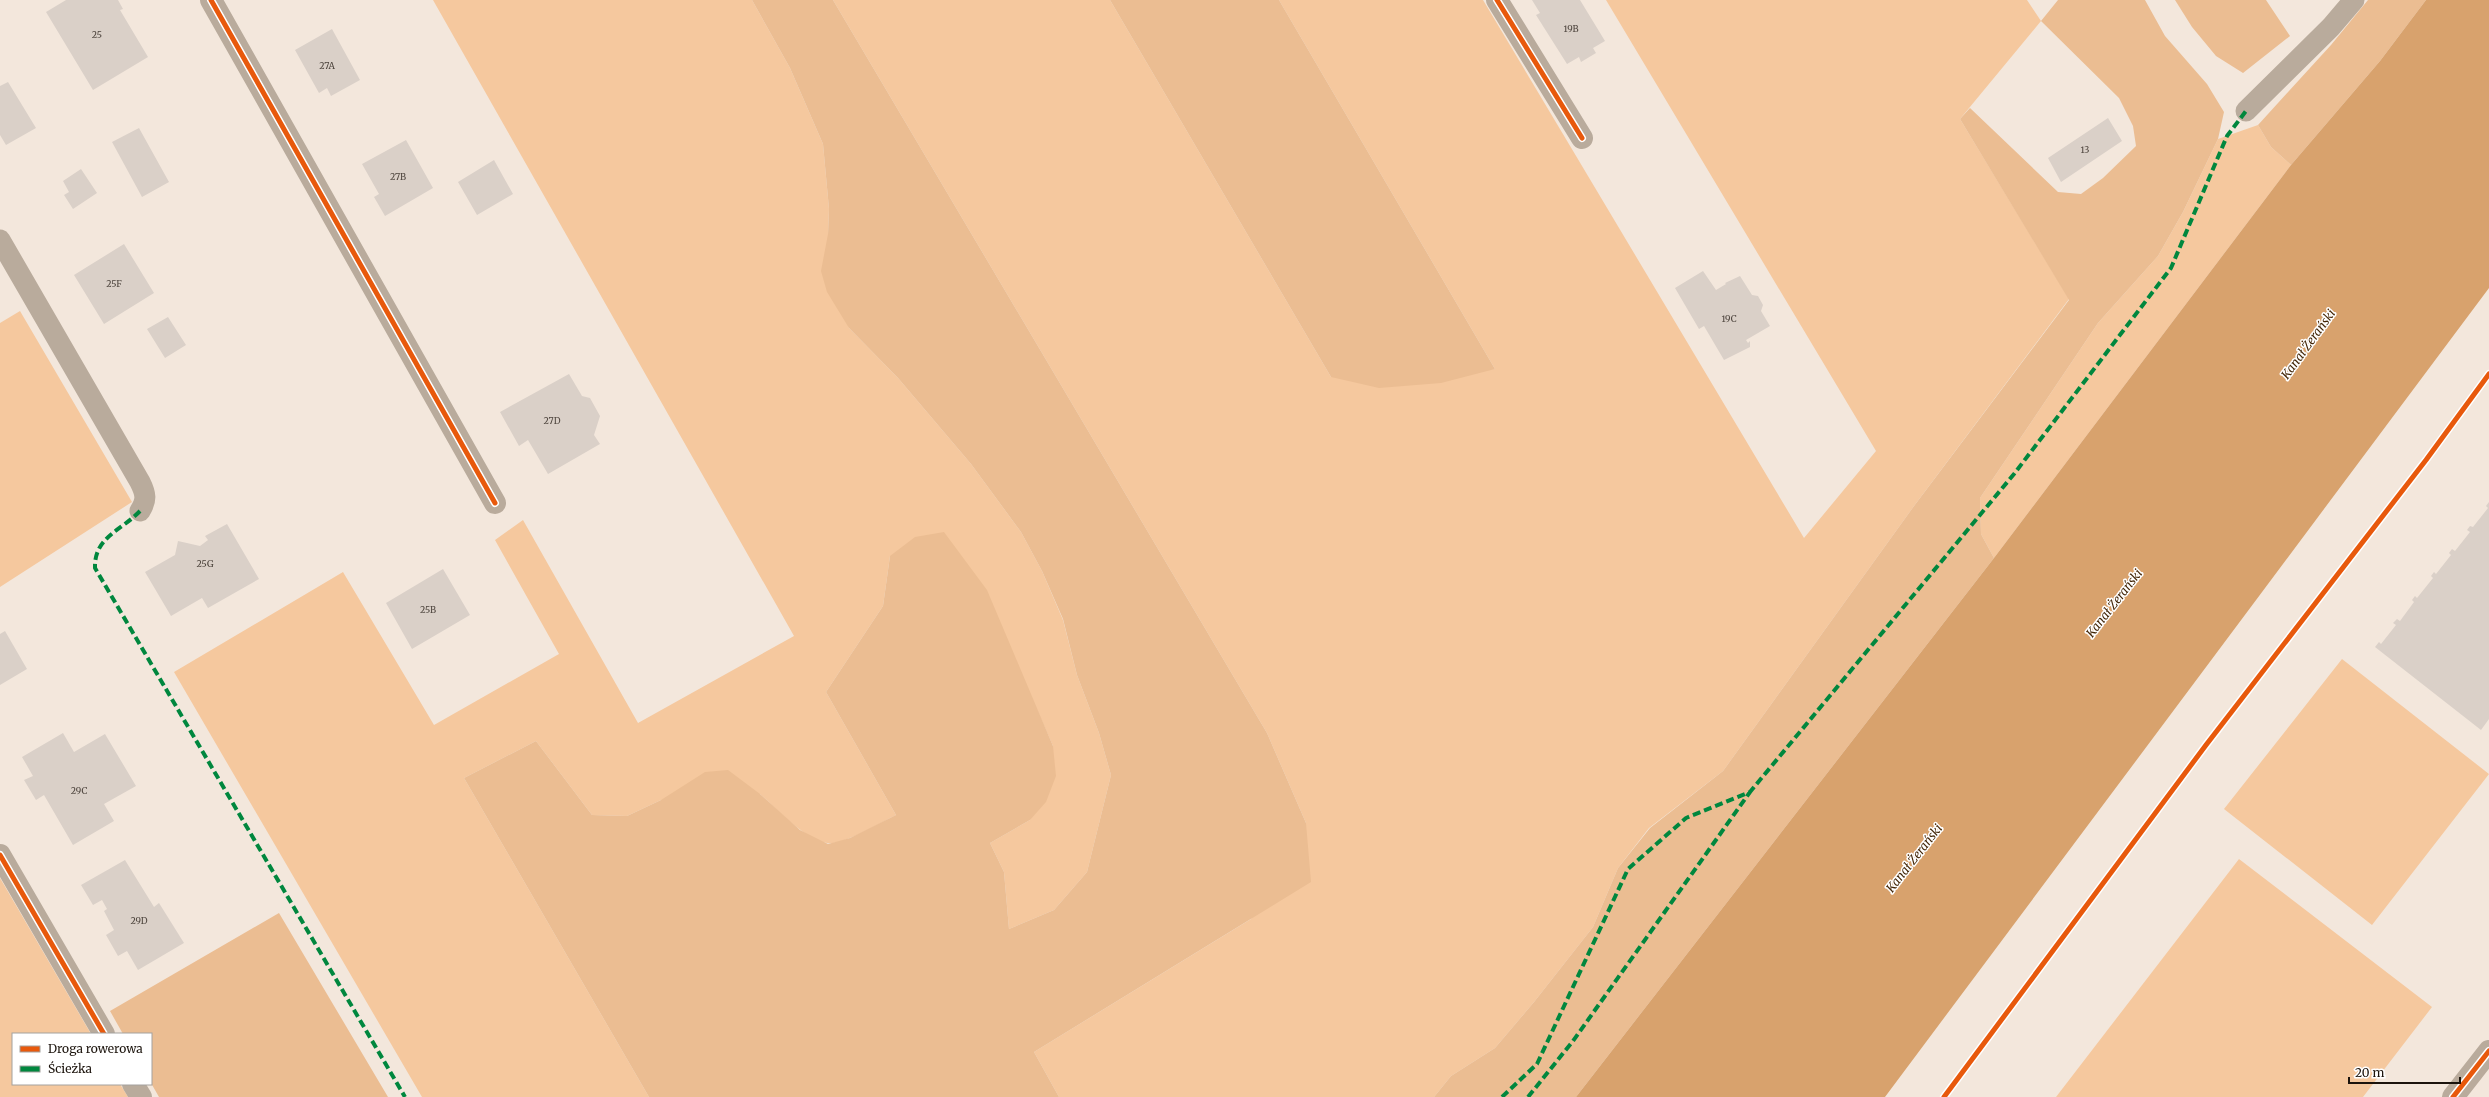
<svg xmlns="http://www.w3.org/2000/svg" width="2489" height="1097" font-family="Merriweather,serif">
  <rect width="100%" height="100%" fill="#f3e7dc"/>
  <path fill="#f5c89e" d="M433 0H752L790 68 823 144 829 209 828 234 849 328 898 378 971 464 1021 532 1042 571 1063 620 1077 675 1099 733 1111 775 1087 872 1054 910 1009 929 1004 872 990 843 1030 820 1053 746 1001 628 890 556 883 606 826 692 896 815C882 822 842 846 827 843 805 840 777 809 760 794L661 800 627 816 592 815 536 741 464 778 649 1097H422L174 672 343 572 434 725 559 654 495 540 523 520 638 723 794 636Z
    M833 0H1110L1331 377 1495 369 1279 0H1483L1804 538 1876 451 1606 0H2027L2041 21 1960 119 2069 299 1914 506 1723 771 1649 828 1618 868 1593 927 1534 1002 1495 1048 1451 1076 1434 1097H1059L1034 1052 1251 919 1306 823 1267 733Z
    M2258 125 2271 147 2291 165 1994 558 1981 534 1980 498 2098 323 2158 256 2183 212 2218 139Z
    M20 311 132 502 0 587V323Z
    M2342 659 2489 774 2372 925 2224 809Z
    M2239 859 2432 1007 2363 1097H2056Z
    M0 878 91 1034H13V1084H120L128 1097H0Z"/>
  <path fill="#ebbd92" d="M752 0H833L1267 733 1306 823 1311 882 1034 1052 1059 1097H649L464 778 536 741 592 815 627 816 661 800 705 772 728 770 760 794 800 830 828 844 850 838 896 815 826 692 883 606 890 556 915 537 944 532 987 590 1053 746 1056 776 1046 802 1030 820 990 843 1004 872 1009 929 1054 910 1087 872 1111 775 1099 733 1077 675 1063 619 1042 571 1021 532 971 464 898 378 849 328 827 292 821 271 828 234 829 209 823 144 790 68Z
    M1110 0H1279L1495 369 1441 383 1379 388 1331 377Z
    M2058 0H2145L2165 36 2207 84 2224 112 2218 139 2183 212 2158 256 2098 323 1980 498 1981 534 1994 558 1576 1097H1434L1451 1076 1495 1048 1534 1002 1593 927 1618 868 1650 828 1723 771 1914 506 2069 300 1960 119 1970 108 2058 192 2081 194 2103 178 2136 146 2133 126 2119 98 2041 21Z
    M2175 0H2266L2290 36 2243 73 2216 56 2192 27Z
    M2368 0H2426L2380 61 2291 165 2271 147 2258 125 2331 45Z
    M279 913 388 1097H159L151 1083V1034H123L110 1011Z"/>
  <path fill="#d8a26d" d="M2426 0H2489V288L1885 1097H1576L1994 558 2291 165 2380 61Z"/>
  <path fill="#dad0c8" d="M66 0H118L123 9 120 10 148 57 93 90 46 12Z
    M1532 0H1580L1605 41 1593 48 1596 53 1581 62 1579 57 1567 64 1536 15 1540 13Z
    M332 29 360 80 331 96 327 88 319 93 295 50Z
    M8 82 36 128 6 145 0 135V86Z
    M2108 118 2122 141 2061 182 2048 158Z
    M139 128 169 182 142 197 112 142Z
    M406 140 433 188 385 216 374 197 379 194 362 164Z
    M494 160 513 194 477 215 458 182Z
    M81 169 97 193 73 209 64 195 69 192 63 181Z
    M124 244 154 293 104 324 74 275Z
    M1703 271 1716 290 1726 284 1725 283 1740 276 1752 295 1758 296 1763 305 1761 311 1770 326 1746 340 1748 343 1750 341V347L1724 360 1704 326 1699 329 1675 288Z
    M168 317 186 345 165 358 147 329Z
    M569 374 582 396 590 398 600 416 594 435 600 444 548 474 528 440 519 446 500 412Z
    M2489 502V719L2481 730 2375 647 2379 642 2381 644 2396 625 2393 623 2397 619 2400 621 2414 602 2412 600 2415 596 2417 598 2433 578 2431 576 2434 572 2436 574 2451 555 2449 553 2452 549 2455 551 2470 532 2467 530 2470 526 2473 527 2488 508 2486 506Z
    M227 524 259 579 208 608 202 598 171 616 145 572 175 555 178 541 200 546 208 540 205 536Z
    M443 569 470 615 412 649 386 603Z
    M5 631 27 669 0 685V634Z
    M63 733 74 752 105 734 136 786 104 804 114 821 73 845 44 795 36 800 24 780 33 776 22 757Z
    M125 860 154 907 159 903 184 943 138 970 127 951 118 956 106 935 114 930 104 911 107 909 102 900 93 905 81 885Z"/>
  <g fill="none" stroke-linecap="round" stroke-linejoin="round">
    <path stroke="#b9ab9c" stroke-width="21" d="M2246 111 2331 27 2354 0
      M0 240 140 482C146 494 147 500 140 511"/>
    <path stroke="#b9ab9c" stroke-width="22" d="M211 0 495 503
      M1497 0 1582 138
      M0 855 104 1034
      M133 1084 141 1097
      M2453 1097 2489 1051"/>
    <path stroke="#00873e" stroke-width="4" stroke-dasharray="8 4" stroke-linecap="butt" d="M140 511C121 531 94 537 95 568L405 1097
      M1502 1097 1537 1064 1628 869 1686 818 1750 792 2014 474 2171 268 2227 136 2246 111
      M1528 1097 1573 1041 1750 792"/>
    <g stroke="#fff" stroke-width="8">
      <path id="cycleway" d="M211 0 495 503
        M1497 0 1582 138
        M0 855 104 1034
        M1944 1097 2206 745 2426 460 2489 374
        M2453 1097 2489 1051"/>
    </g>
    <use href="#cycleway" stroke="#e8590c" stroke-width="5"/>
  </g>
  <g text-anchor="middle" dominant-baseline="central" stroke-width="3" stroke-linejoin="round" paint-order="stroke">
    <g font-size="9" fill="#4d443d">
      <text x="1571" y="28">19B</text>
      <text x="97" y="34">25</text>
      <text x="327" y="65">27A</text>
      <text x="2085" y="149">13</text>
      <text x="398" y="176">27B</text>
      <text x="114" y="283">25F</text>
      <text x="1729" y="318">19C</text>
      <text x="552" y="420">27D</text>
      <text x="205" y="563">25G</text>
      <text x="428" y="609">25B</text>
      <text x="79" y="790">29C</text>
      <text x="139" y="920">29D</text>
    </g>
    <g font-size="12" font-style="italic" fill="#432607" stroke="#fff">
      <text transform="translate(2308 344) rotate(-54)">Kanał Żerański</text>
      <text transform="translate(2114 603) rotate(-52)">Kanał Żerański</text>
      <text transform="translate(1914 858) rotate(-52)">Kanał Żerański</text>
    </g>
  </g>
  <rect x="12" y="1033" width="140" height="52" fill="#ffffff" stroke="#a4a19e"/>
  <rect x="20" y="1046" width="20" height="6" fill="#e8590c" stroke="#a4a19e"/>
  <text x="48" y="1053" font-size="12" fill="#1b130c">Droga rowerowa</text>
  <rect x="20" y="1066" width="20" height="6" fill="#00873e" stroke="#a4a19e"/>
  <text x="48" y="1073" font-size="12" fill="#1b130c">Ścieżka</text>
  <path d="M2349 1077v6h111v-6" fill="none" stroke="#1b130c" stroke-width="2"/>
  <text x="2355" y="1077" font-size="12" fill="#1b130c" stroke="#ffffff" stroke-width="3" paint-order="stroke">20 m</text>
</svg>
